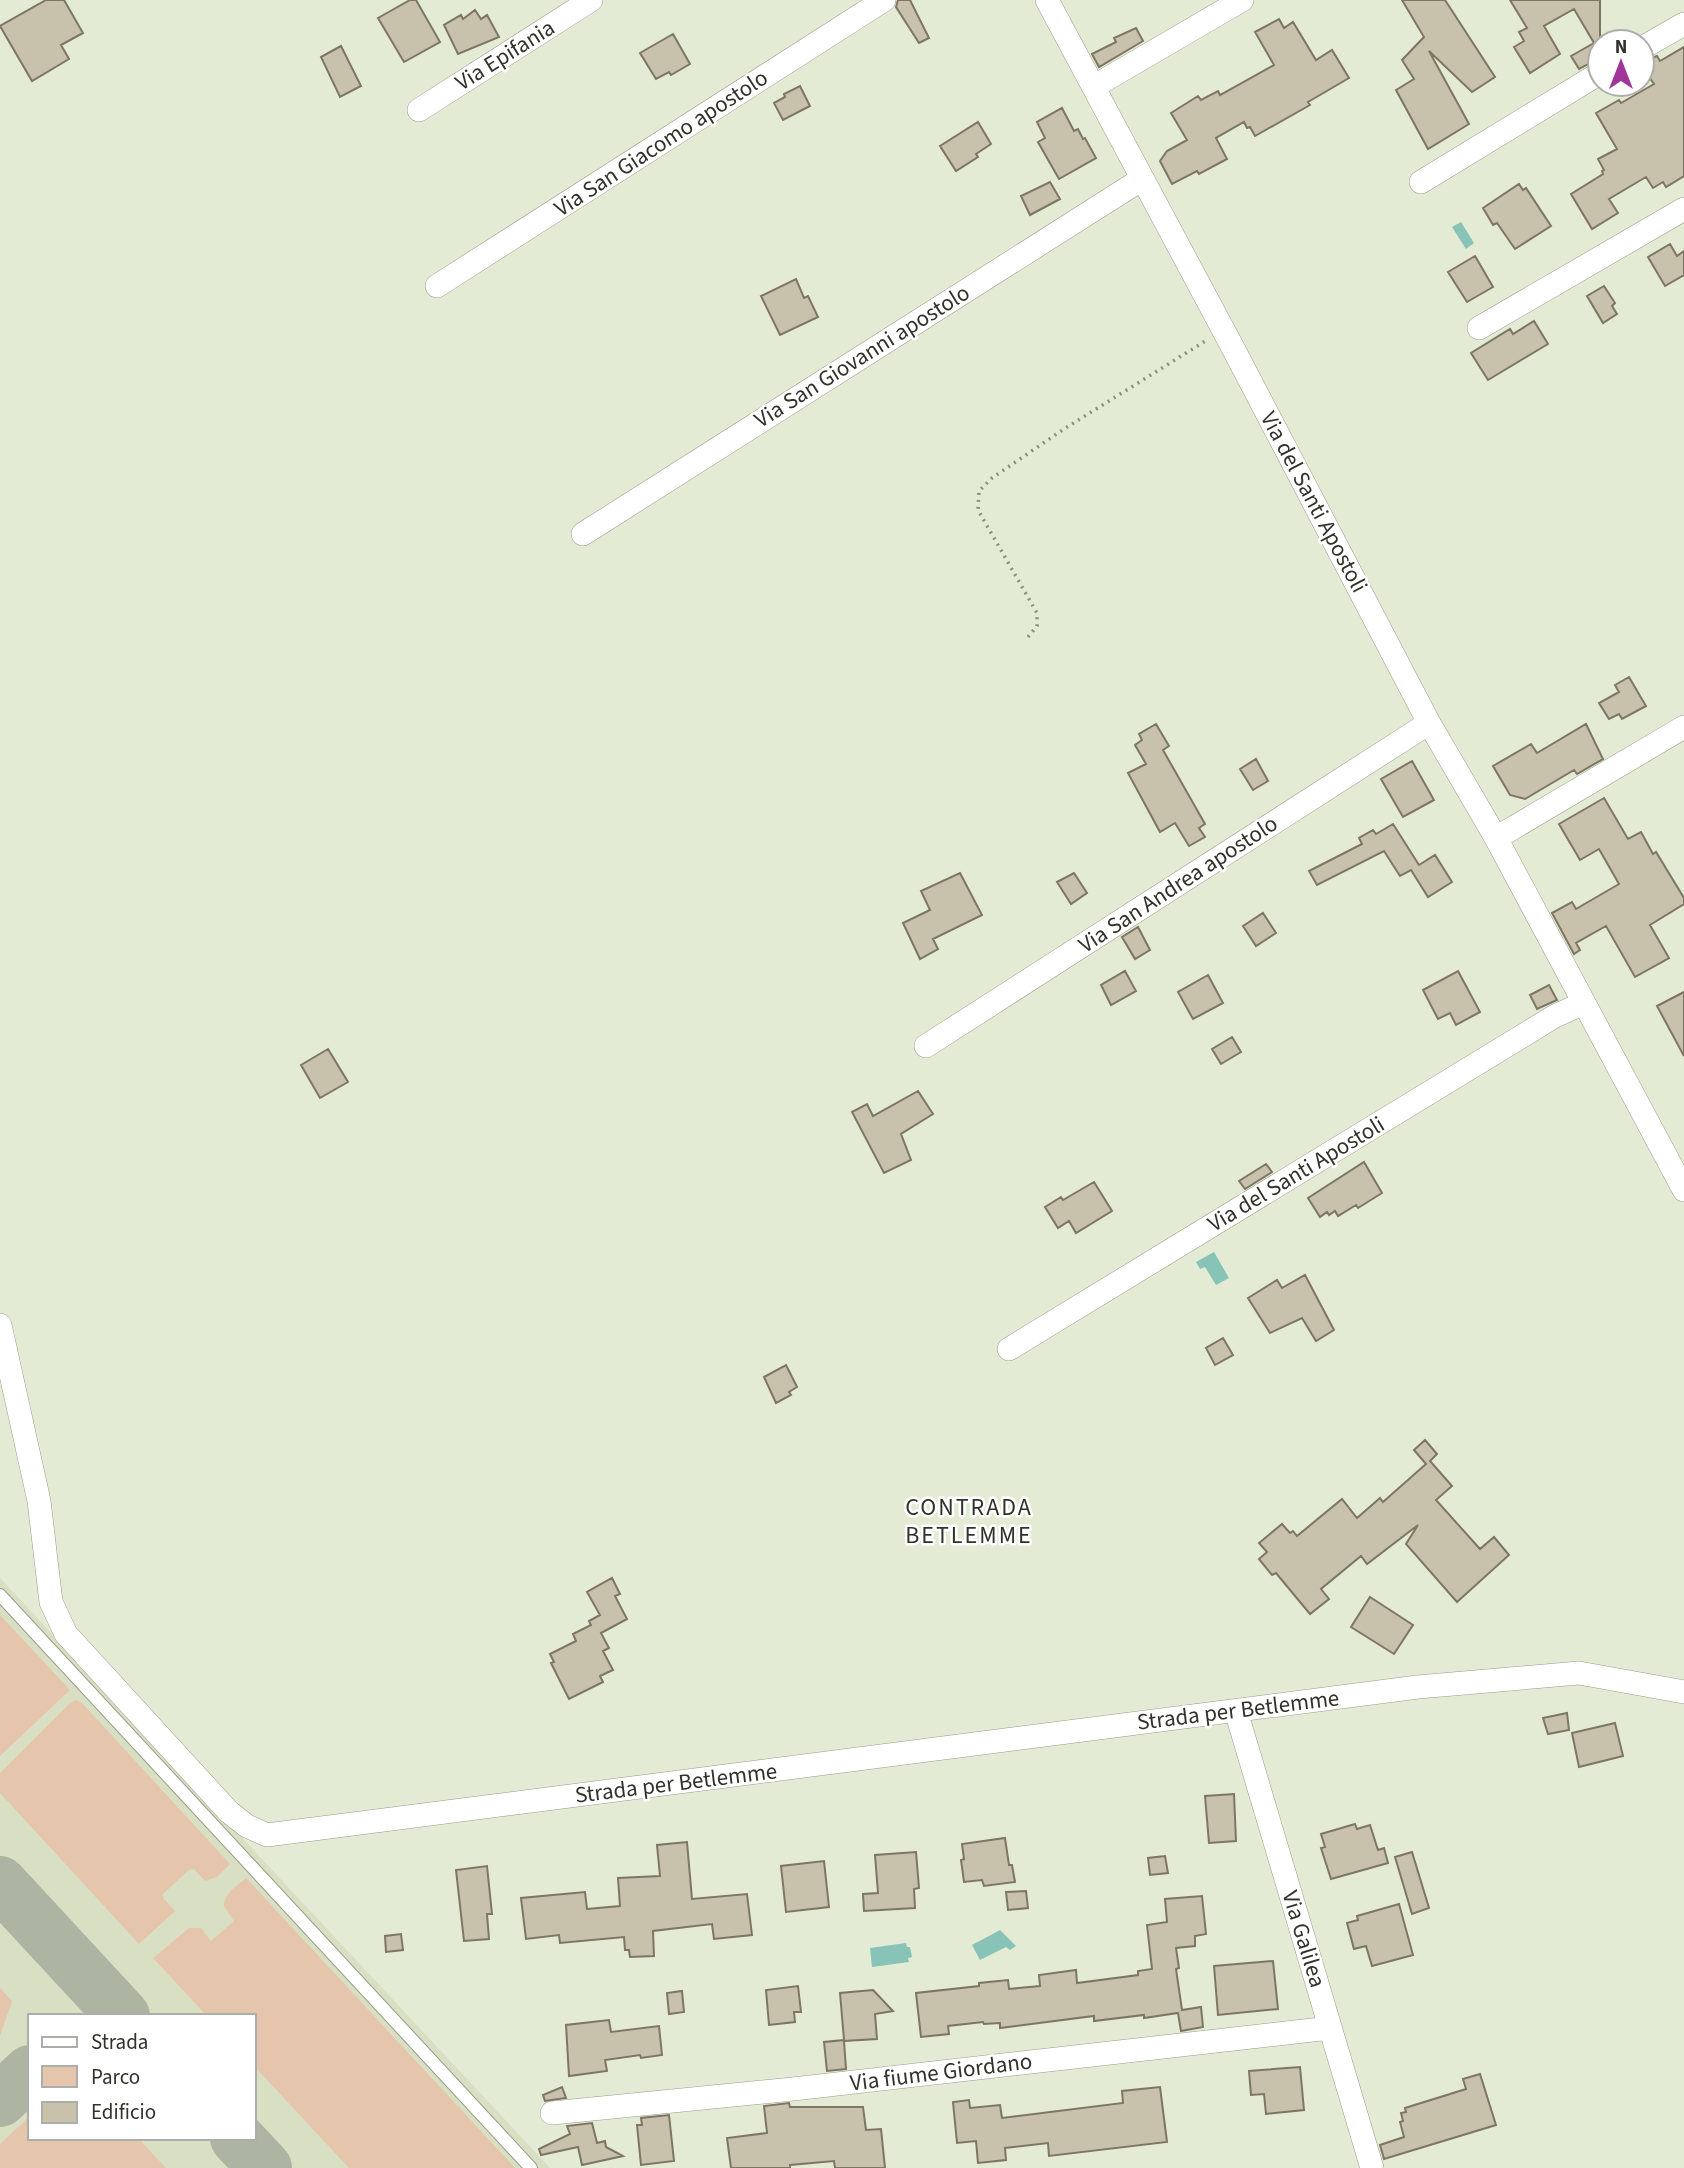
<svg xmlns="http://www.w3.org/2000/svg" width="1684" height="2168" font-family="'Source Sans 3',sans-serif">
  <rect width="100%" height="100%" fill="#e4ebd5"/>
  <path fill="#d8dfc3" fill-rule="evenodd" d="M0 1578 550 2168H0ZM30 2016H254V2138H30Z"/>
  <path fill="#e5c6ad" d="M0 1615 70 1690 0 1756Z
    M76 1700 82 1703 230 1864 217 1877 205 1881 194 1869 189 1870 163 1894V1898L175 1911 139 1944 0 1793V1773L69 1704Z
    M246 1878 515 2168H349L254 2066V2016H207L153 1958 189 1928H201L211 1941 234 1921 224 1906C225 1892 236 1887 246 1878Z
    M0 1988 12 2001 0 2036Z
    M30 2116V2138H138L166 2168H0V2144Z"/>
  <path fill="#87c3b6" d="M1461 222 1474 243 1466 249 1452 227Z
    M1214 1252 1229 1278 1216 1285 1205 1267 1200 1269 1196 1262Z
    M1000 1930 1016 1946 1010 1950 1006 1947 980 1960 972 1945Z
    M906 1943 907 1947H910L912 1957 908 1958 909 1962 872 1967 870 1948Z"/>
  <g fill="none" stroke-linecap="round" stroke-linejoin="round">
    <path stroke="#aeb4a2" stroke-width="54" d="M0 1883 123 2016
      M0 2100 30 2072
      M237 2138 265 2168"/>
  </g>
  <path fill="#c8c1ac" stroke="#7d7663" stroke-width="2" d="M46 0H64L83 33 61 45 69 59 32 81 0 26Z
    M410 0H416L440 42 404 62 378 18Z
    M898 0H910L929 38 919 43 896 7Z
    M1402 0H1445L1495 77 1472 92 1429 51 1469 124 1428 149 1396 90 1414 79 1402 60 1424 37Z
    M1510 0H1600V58L1579 69 1571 56 1594 43 1574 9 1544 26 1560 54 1530 73 1514 47 1524 41 1519 32 1527 28Z
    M475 10 481 19 487 15 499 37 458 54 444 25 461 15 463 19Z
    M1279 19 1284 28 1293 22 1316 60 1332 50 1349 78 1308 102 1310 105 1255 136 1250 127 1247 128 1244 122 1216 138 1227 159 1199 174 1197 171 1172 184 1160 161 1167 151 1187 140 1171 113 1198 96 1201 100 1218 91 1220 95 1274 65 1255 32Z
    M1136 28 1143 41 1099 67 1092 54 1116 42 1114 38Z
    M673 34 690 64 671 75 669 72 656 79 640 53Z
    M341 46 361 86 340 97 321 57Z
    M1684 47V176L1666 187 1663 182 1653 188 1646 177 1609 199 1618 213 1592 229 1571 194 1603 174 1602 171 1604 170 1598 159 1617 149 1596 113 1619 100 1621 103 1654 84 1642 67V62L1657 56 1660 61Z
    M800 86 810 106 783 120 774 103 785 97 784 94Z
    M1062 108 1074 131 1078 129 1083 139 1085 138 1096 158 1059 179 1038 142 1045 138 1037 122Z
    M978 122 991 144 976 154 978 157 956 171 940 146Z
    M1050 182 1060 199 1030 215 1021 196Z
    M1519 184 1523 190 1526 188 1551 226 1515 249 1497 223 1493 225 1483 208Z
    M1670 244 1677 256 1684 251V275L1665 286 1648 257Z
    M1475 256 1493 287 1467 302 1448 272Z
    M796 279 804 298 808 296 818 317 780 335 761 296Z
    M1604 286 1615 303 1612 306 1617 314 1603 323 1587 296Z
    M1534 321 1548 344 1488 380 1471 353 1510 329 1513 334Z
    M1629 677 1646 706 1622 719 1619 714 1609 719 1599 703 1619 692 1615 685Z
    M1156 724 1169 746 1163 750 1205 824 1199 828 1205 837 1189 846 1175 823 1160 832 1128 773 1146 764 1135 745 1142 740 1139 734Z
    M1586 724 1603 759 1577 774 1574 770 1525 799 1510 795 1493 766 1531 744 1537 753Z
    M1256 759 1268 781 1253 790 1240 769Z
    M1412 761 1434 800 1403 817 1381 779Z
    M1604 798 1628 839 1641 832 1653 854 1656 852 1684 898V904L1650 925 1669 958 1635 977 1606 926 1576 943 1580 950 1574 954 1552 913 1572 902 1576 909 1619 884 1599 849 1580 860 1559 824Z
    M1393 824 1419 865 1435 855 1452 882 1428 897 1411 870 1400 876 1384 851 1317 885 1309 871 1362 844 1359 838 1373 830 1376 834Z
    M960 873 982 915 933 939 938 949 920 959 903 923 930 910 921 891Z
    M1074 873 1087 893 1071 904 1057 882Z
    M1263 913 1276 933 1256 946 1243 926Z
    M1138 927 1150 950 1135 959 1122 937Z
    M1125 971 1136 991 1111 1005 1101 985Z
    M1458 971 1480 1012 1456 1025 1450 1013 1438 1019 1423 990Z
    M1208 975 1223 1003 1193 1019 1178 992Z
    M1549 985 1557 1000 1537 1009 1530 995Z
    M1684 992V1056L1657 1006Z
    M1232 1037 1241 1052 1221 1064 1212 1049Z
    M328 1049 348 1082 320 1098 301 1065Z
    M918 1091 933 1114 901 1134 911 1160 884 1173 852 1112 867 1104 873 1116Z
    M1364 1162 1382 1193 1358 1208 1356 1205 1338 1216 1335 1211 1329 1215 1327 1212 1320 1217 1308 1198Z
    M1266 1164 1272 1172 1245 1189 1239 1181Z
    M1094 1182 1112 1211 1076 1233 1069 1221 1058 1228 1045 1207 1061 1197 1063 1200Z
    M1305 1275 1334 1330 1316 1341 1302 1318 1270 1333 1248 1298 1277 1280 1282 1288Z
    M1223 1338 1233 1355 1215 1365 1206 1348Z
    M786 1365 797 1387 789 1392 791 1395 776 1403 764 1377Z
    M1425 1440 1437 1454 1430 1461 1452 1486 1436 1500 1480 1549 1494 1537 1509 1555 1457 1602 1406 1544 1418 1525 1367 1564 1361 1556 1321 1589 1329 1599 1310 1614 1276 1573 1272 1575 1259 1559 1267 1552 1259 1543 1282 1524 1290 1533 1293 1531 1297 1536 1342 1499 1357 1518 1380 1498 1383 1502 1426 1464 1414 1450Z
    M612 1578 620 1594 615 1596 627 1619 601 1633 609 1648 603 1651 613 1670 600 1676 603 1682 569 1699 551 1663 554 1662 550 1654 576 1641 573 1634 591 1625 589 1621 600 1615 587 1592Z
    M1370 1597 1413 1625 1394 1654 1351 1627Z
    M1567 1713 1569 1730 1548 1734 1543 1718Z
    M1615 1723 1623 1756 1579 1767 1572 1733Z
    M1234 1794 1236 1841 1209 1843 1205 1796Z
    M1355 1824 1357 1829 1370 1825 1378 1850 1384 1848 1388 1863 1331 1879 1321 1848 1325 1847 1321 1834Z
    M1005 1838 1009 1865H1012L1015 1882 984 1886 982 1880 964 1882 961 1860 964 1859 962 1844Z
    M687 1842 692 1899 747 1894 752 1935 714 1939 712 1924 653 1931 654 1956 630 1957 629 1950H625L624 1937 560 1943 559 1935 526 1939 521 1898 585 1892 587 1909 620 1906 618 1878 660 1876 657 1845Z
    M916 1852 919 1888 914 1889 915 1908 864 1911 863 1894 878 1893 875 1855Z
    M1412 1852 1429 1908 1412 1914 1395 1857Z
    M1165 1856 1168 1873 1150 1875 1148 1858Z
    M824 1861 829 1907 786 1912 781 1866Z
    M487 1866 492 1914H487L489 1939 464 1941 456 1870Z
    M1026 1891 1028 1908 1008 1910 1006 1892Z
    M1202 1896 1206 1934 1195 1936V1946L1176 1948 1179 1968 1176 1969 1182 2010 1201 2007 1203 2027 1181 2031 1178 2013 1144 2018V2015L1094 2021V2016L1000 2028V2023L984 2024 983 2022 948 2026 949 2034 921 2037 916 1993 979 1986V1983L1008 1980 1009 1989 1040 1986 1039 1975 1076 1970 1077 1983 1138 1975V1971L1152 1969 1147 1925 1167 1922 1165 1899Z
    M1399 1904 1413 1955 1372 1966 1366 1946 1354 1949 1347 1923 1358 1920 1357 1916Z
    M401 1934 403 1950 386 1952 385 1936Z
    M1273 1961 1278 2009 1218 2015 1214 1966Z
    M798 1986 801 2012H794L795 2022 769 2025 766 1990Z
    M873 1990 893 2011 875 2014 877 2039 844 2041 846 2069 827 2071 824 2042 844 2040 840 1993Z
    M682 1991 684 2012 669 2014 667 1993Z
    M609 2020 611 2032 659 2026 662 2055 641 2058 640 2055 605 2060 607 2071 569 2076 566 2025Z
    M1300 2067 1304 2110 1266 2114 1264 2094 1251 2095 1249 2071Z
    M1480 2074 1496 2125 1384 2159 1380 2145 1404 2137 1400 2122 1403 2121 1401 2113 1406 2112 1405 2108 1466 2089 1463 2079Z
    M562 2087 566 2098 545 2101 543 2095Z
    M1160 2087 1167 2142 1049 2156 1048 2143 1005 2148 1006 2160 978 2163 976 2141 957 2143 953 2102 969 2100 970 2108 1000 2105 1002 2118 1123 2103 1122 2091Z
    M789 2103 790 2107H863L866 2130 881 2129 885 2168H835L834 2161 790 2165V2168H731L727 2138 767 2133 764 2106Z
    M669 2115 674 2161 641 2165 637 2125H642L641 2118Z
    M592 2123 597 2143 605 2141 606 2147 623 2156 582 2165 578 2147 541 2155 539 2149 570 2134 567 2126Z"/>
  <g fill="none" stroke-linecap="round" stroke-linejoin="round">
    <g stroke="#989d89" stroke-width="14">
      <path id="service" d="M0 1595 531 2168"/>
    </g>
    <g stroke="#989d89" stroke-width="24">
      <path id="minor" d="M1047 0 1233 348 1429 723 1496 838 1684 1190
        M1642 48 1684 24
        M1105 80 1242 0
        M419 110 591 0
        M1421 182 1600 73
        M437 286 884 0
        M1479 328 1684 209
        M583 534 1142 179
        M1496 838 1684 727
        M926 1046 1429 723
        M0 1325 39 1501 51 1602 66 1634 229 1812 247 1826 267 1835 1418 1687 1579 1673 1684 1692
        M1009 1349 1555 1016 1584 1003
        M1236 1711 1372 2168
        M552 2113 793 2089 1330 2028"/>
    </g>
    <path stroke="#8a8f80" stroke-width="3.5" stroke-dasharray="2 5" stroke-linecap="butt" d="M1028 637 1037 626V613L978 510 979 491 992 478 1064 429 1207 340"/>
    <use href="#service" stroke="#fff" stroke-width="12"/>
    <use href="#minor" stroke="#fff" stroke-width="23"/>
  </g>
  <g text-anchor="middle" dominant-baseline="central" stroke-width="5" stroke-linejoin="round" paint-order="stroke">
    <g font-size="23" fill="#31332b" stroke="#fff">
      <text transform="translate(505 55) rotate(-32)">Via Epifania</text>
      <text transform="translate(661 143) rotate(-33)">Via San Giacomo apostolo</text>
      <text transform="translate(862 356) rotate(-32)">Via San Giovanni apostolo</text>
      <text transform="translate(1314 502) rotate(62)">Via del Santi Apostoli</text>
      <text transform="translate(1178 884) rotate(-33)">Via San Andrea apostolo</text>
      <text transform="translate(1296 1174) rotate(-31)">Via del Santi Apostoli</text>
      <text transform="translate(1238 1710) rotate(-7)">Strada per Betlemme</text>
      <text transform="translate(676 1783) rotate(-7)">Strada per Betlemme</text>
      <text transform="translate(1304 1939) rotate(73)">Via Galilea</text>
      <text transform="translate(941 2072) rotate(-7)">Via fiume Giordano</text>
    </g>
    <g font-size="24" letter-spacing="2" fill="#31332b" stroke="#fff">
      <text x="969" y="1507">CONTRADA<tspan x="969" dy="28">BETLEMME</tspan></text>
    </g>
  </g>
  <rect x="28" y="2014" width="228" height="126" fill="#ffffff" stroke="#adadaa" stroke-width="2"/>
  <rect x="42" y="2037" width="35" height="10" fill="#ffffff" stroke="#adadaa" stroke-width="2"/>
  <text x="91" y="2049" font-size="21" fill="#31332b">Strada</text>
  <rect x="42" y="2066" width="35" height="21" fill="#e5c6ad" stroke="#adadaa" stroke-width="2"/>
  <text x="91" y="2084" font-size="21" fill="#31332b">Parco</text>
  <rect x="42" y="2102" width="35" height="21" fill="#c8c1ac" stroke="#adadaa" stroke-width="2"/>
  <text x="91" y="2119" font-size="21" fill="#31332b">Edificio</text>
  <g transform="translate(1621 63)"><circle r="33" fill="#ffffff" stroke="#adadaa" stroke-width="2"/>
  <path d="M0-5L12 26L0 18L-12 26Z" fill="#9f3597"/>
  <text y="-10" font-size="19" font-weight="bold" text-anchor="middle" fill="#31332b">N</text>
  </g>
</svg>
